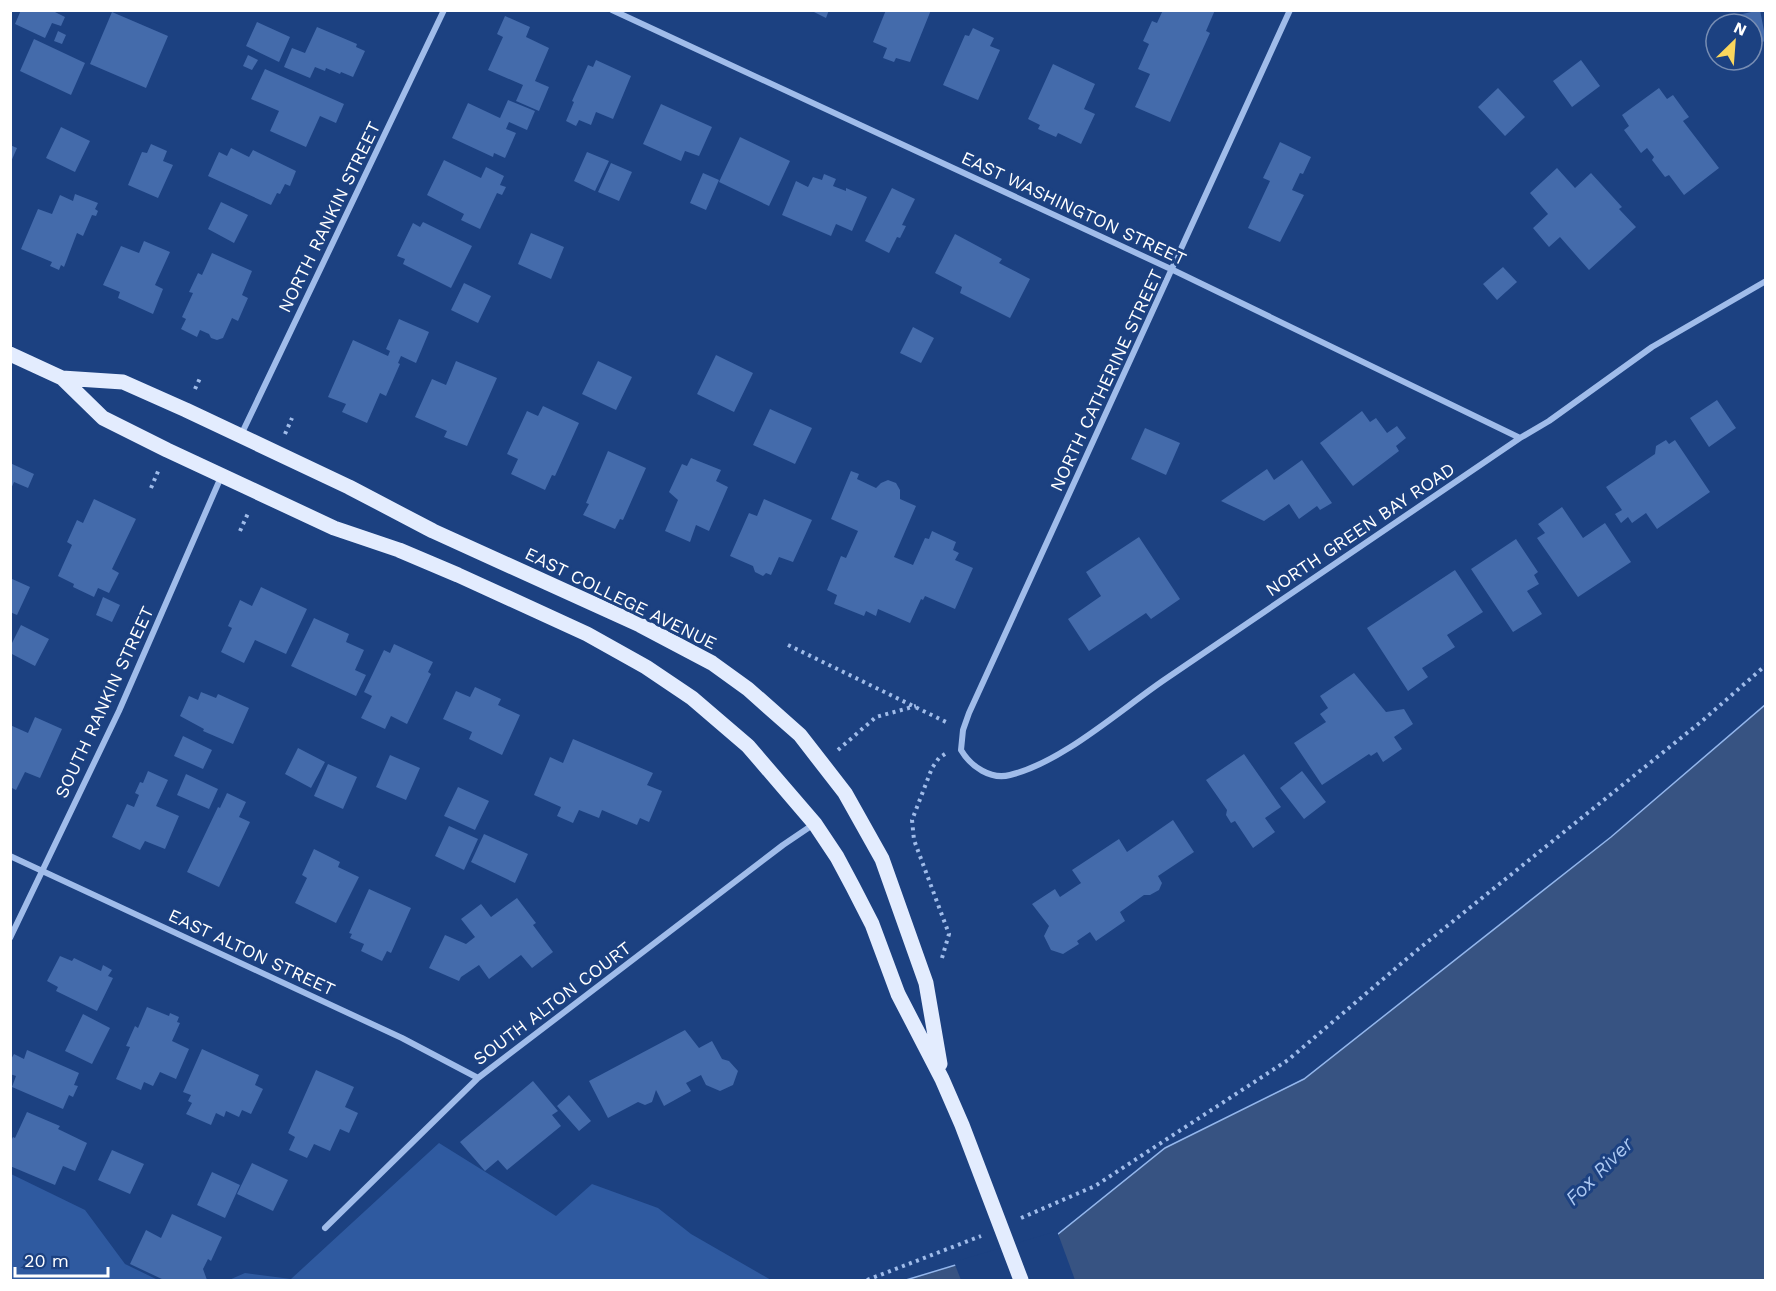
<svg xmlns="http://www.w3.org/2000/svg" width="1776" height="1291" font-family="'Work Sans',sans-serif">
  <rect width="100%" height="100%" fill="#1c4181"/>
  <path fill="#2f5aa0" d="M439 1143 556 1216 592 1184 658 1208 691 1234 771 1280H229L245 1273 291 1279Z
    M11 1174 85 1210 125 1264 158 1280H11Z"/>
  <path fill="#375382" stroke="#93b6ec" stroke-width="1.5" d="M1765 705V1280H906L1058 1234 1165 1148 1304 1079 1611 837Z"/>
  <path fill="#1c4181" d="M1057 1231 1075 1280H961L954 1262Z"/>
  <path fill="#446bab" d="M21 10H56L55 12 65 17 61 26 52 23 45 38 15 24Z
    M810 10H829L826 18Z
    M886 10H931L910 62 896 58 894 62 883 58 887 48 873 42Z
    M1163 10H1215L1206 31 1210 33 1170 122 1135 107 1150 74 1138 69 1149 44 1143 41 1152 21 1157 23Z
    M1760 10 1766 41 1752 44V24H1740L1738 15Z
    M112 12 168 36 146 88 90 64Z
    M505 16 530 27 526 37 549 48 535 81 549 87 539 111 516 101 523 85 488 70 503 37 497 34Z
    M257 22 290 37 279 62 246 46Z
    M317 27 357 44 356 47 365 51 353 77 341 72 340 74 326 68 325 71 315 67 310 78 284 67 292 48 305 53Z
    M973 28 994 38 990 46 1000 50 978 100 943 85 965 35 969 36Z
    M58 31 66 35 62 44 54 41Z
    M34 39 85 63 71 95 20 71Z
    M248 55 258 60 252 70 243 66Z
    M596 60 631 76 613 119 596 112 591 125 579 120 576 126 566 121 574 102 572 101 588 65 593 67Z
    M1581 60 1600 86 1572 107 1553 81Z
    M1053 64 1095 84 1084 109 1095 114 1081 144 1058 133 1056 137 1038 129 1040 125 1028 119Z
    M265 69 344 104 336 123 320 116 306 147 270 131 279 111 251 99Z
    M1498 88 1525 117 1505 136 1478 107Z
    M1659 88 1667 99 1673 95 1689 117 1683 121 1719 168 1684 195 1669 175 1665 177 1652 160 1654 157 1647 148 1641 153 1624 130 1629 126 1622 115Z
    M508 100 535 111 527 130 509 122 506 129 516 133 505 158 494 153 493 157 452 138 468 103 500 118Z
    M661 104 712 127 699 156 685 151 681 161 643 144Z
    M61 127 90 141 75 172 46 158Z
    M740 137 790 161 769 206 719 182Z
    M1280 142 1311 157 1303 174 1300 173 1292 190 1304 195 1280 242 1248 228 1270 181 1263 178Z
    M151 144 167 151 163 161 173 165 158 198 128 185 142 152 147 153Z
    M10 145 17 148 10 164Z
    M231 148 249 157 253 150 296 171 290 186 285 184 280 194 277 193 271 205 208 176 219 152 227 156Z
    M587 152 609 161 595 191 574 181Z
    M444 160 481 178 486 167 504 176 500 185 506 187 502 195 497 193 480 229 461 220 464 214 427 195Z
    M611 163 632 172 619 201 598 192Z
    M1557 168 1575 188 1591 173 1622 207 1619 209 1636 227 1589 270 1560 237 1549 247 1533 228 1548 214 1530 193Z
    M703 173 719 180 706 210 690 203Z
    M824 174 836 179 833 186 846 191V188L867 197 852 231 836 224 831 236 782 215 796 181 808 187 813 177 822 180Z
    M892 188 915 199 902 225 906 226 900 238 897 237 889 253 865 241Z
    M75 194 98 203 95 209 98 211 96 216 92 215 83 236 77 233 64 267 61 265 59 270 50 266 52 262 21 249 38 209 52 214 60 195 73 201Z
    M221 202 248 215 234 243 208 229Z
    M423 222 472 246 451 288 403 264 405 259 397 256 413 223 420 227Z
    M531 233 564 247 551 279 518 264Z
    M955 234 1002 259 999 263 1030 279 1010 318 960 293 962 287 935 273Z
    M144 241 170 252 155 285 163 289 153 314 118 298 120 292 103 285 121 246 139 253Z
    M212 253 252 271 242 295 248 298 238 321 232 318 223 338 217 340 211 338 209 334 200 330 197 337 181 329 186 319 182 317 193 293 189 292 198 273 202 275Z
    M1503 267 1517 282 1497 300 1483 284Z
    M464 283 491 296 478 323 451 310Z
    M399 319 429 332 416 363 401 356 398 363 400 364 386 396 380 393 367 423 342 412 346 404 328 397 353 340 388 356 390 351 386 349Z
    M913 327 934 338 921 363 900 353Z
    M716 355 753 373 734 412 697 394Z
    M456 361 497 378 467 446 444 437 447 431 415 417 432 379 446 385Z
    M598 361 632 377 616 410 582 394Z
    M1717 400 1736 428 1709 447 1690 418Z
    M543 406 579 423 555 476 552 475 545 490 511 474 518 459 507 454 527 411 538 416Z
    M770 409 812 428 795 464 753 445Z
    M1362 411 1370 422 1376 418 1387 433 1397 426 1406 438 1396 446 1399 451 1353 486 1320 443Z
    M1145 428 1180 443 1166 475 1131 459Z
    M1666 440 1669 444 1675 440 1710 492 1657 529 1646 513 1632 523 1628 517 1621 523 1615 514 1622 510 1606 487 1655 454 1656 446Z
    M608 451 646 468 623 520 620 519 615 529 583 515 589 504 586 503Z
    M691 458 721 470 716 481 728 487 709 531 696 525 690 542 665 531 678 500 669 492 682 464 687 466Z
    M1302 460 1332 503 1320 510 1317 506 1299 519 1289 504 1264 521 1221 501 1267 469 1274 480Z
    M10 463 34 474 28 488 14 482 10 491Z
    M851 471 859 474 857 479 876 488 881 483 888 480 896 483 900 490V499L916 506 894 557 913 565 925 538 929 539 932 531 956 542 953 550 959 553 955 560 973 568 955 609 925 596 923 600 921 599 910 623 878 609 876 616 866 611 864 616 834 604 837 595 827 590 841 556 846 558 858 531 831 519Z
    M94 499 136 519 112 569 119 573 109 593 98 588 94 597 73 587 74 584 58 576 72 545 67 542 77 520 83 523Z
    M764 499 812 520 793 562 779 557 771 575 766 573 763 576 755 572 753 566 730 556 749 513 757 516Z
    M1562 507 1583 538 1605 523 1631 562 1578 597 1537 538 1545 533 1538 524Z
    M1139 537 1180 599 1151 619 1146 613 1089 651 1068 619 1101 596 1086 572Z
    M1516 539 1538 572 1534 575 1539 584 1527 591 1542 614 1513 632 1471 569Z
    M1455 570 1483 612 1447 635 1455 647 1422 668 1428 677 1408 691 1367 628Z
    M10 578 30 587 17 615 10 612Z
    M261 587 307 609 286 654 255 640 244 663 221 652 232 628 228 626 240 600 252 606Z
    M103 597 120 605 112 622 96 615Z
    M314 618 349 634 346 642 364 650 355 670 366 675 356 696 291 666Z
    M21 625 49 639 35 666 10 653V647Z
    M394 644 433 662 428 672 431 674 407 724 391 716 385 729 361 718 372 696 364 692 384 650 390 653Z
    M1354 673 1386 712 1404 709 1413 724 1394 737 1402 749 1383 762 1377 752 1371 756 1369 754 1322 785 1294 743 1326 722 1320 714 1328 708 1320 696Z
    M475 687 501 699 498 705 520 715 502 755 469 739 472 732 443 719 456 691 470 697Z
    M201 692 216 698 218 694 249 708 233 744 203 731 204 729 180 716 189 696 198 700Z
    M35 717 62 729 40 778 25 772 16 790 10 787V725L28 733Z
    M183 736 212 750 203 769 174 756Z
    M573 739 653 773 647 785 662 791 649 822 640 818 637 825 602 810 599 818 579 810 573 823 557 816 561 807 534 795 550 757 563 763Z
    M298 748 325 762 311 788 285 774Z
    M1244 754 1281 807 1265 818 1275 832 1253 848 1235 821 1231 823 1226 815 1227 810 1206 780Z
    M390 755 420 768 406 800 376 787Z
    M328 764 357 777 343 809 314 796Z
    M148 771 168 780 156 806 179 816 165 849 145 841 140 850 112 837 127 804 134 807 139 795 135 793 140 782 143 783Z
    M1302 771 1326 802 1304 819 1280 788Z
    M186 774 218 789 209 809 177 795Z
    M458 787 489 801 475 830 444 816Z
    M227 793 246 802 239 817 250 822 219 887 187 872 218 807 220 808Z
    M1173 820 1194 852 1158 876 1162 883 1159 890 1150 895H1144L1120 912 1125 921 1096 941 1090 932 1077 941 1079 944 1063 954 1051 950 1044 936 1049 926 1032 904 1055 889 1060 897 1081 883 1072 870 1119 839 1127 852Z
    M449 826 478 839 464 870 435 856Z
    M484 834 528 854 515 883 471 862Z
    M314 849 340 862 338 867 359 877 336 923 295 903 307 878 302 875Z
    M369 889 411 908 391 953 387 951 382 961 361 951 364 944 350 938 352 934 349 933Z
    M517 898 536 923 533 925 553 952 532 968 521 955 489 979 479 965 461 977 459 981 429 968 445 935 466 944 475 937 461 919 481 904 491 917Z
    M60 956 72 961 74 958 101 971 103 965 112 970 108 976 113 978 97 1011 56 991 58 987 47 981Z
    M147 1007 169 1016 170 1013 179 1017 177 1022 180 1023 172 1041 189 1049 176 1079 160 1072 153 1086 144 1082 141 1090 116 1079 130 1047 126 1046 135 1026 138 1028Z
    M83 1014 110 1028 92 1064 65 1051Z
    M685 1030 699 1048 712 1041 722 1059 729 1061 738 1071 733 1085 720 1091 706 1085 701 1075 686 1083 691 1091 664 1106 656 1090 652 1102 645 1105 638 1102 608 1118 589 1081Z
    M202 1049 259 1075 255 1085 263 1089 251 1114 242 1110 239 1117 226 1111 224 1117 216 1113 211 1125 186 1114 192 1103 188 1101 191 1095 183 1092Z
    M27 1050 79 1073 74 1085 78 1086 73 1097 69 1095 63 1109 12 1087 16 1076 10 1074V1061L14 1054 24 1059Z
    M316 1070 354 1087 345 1107 358 1113 349 1133 340 1129 330 1151 314 1144 307 1158 289 1150 295 1137 288 1133Z
    M533 1081 558 1111 552 1115 561 1126 507 1170 498 1160 485 1171 460 1142Z
    M569 1095 591 1121 579 1131 557 1106Z
    M27 1112 60 1126 58 1129 87 1143 75 1171 63 1166 55 1185 10 1166V1143L13 1137 15 1138Z
    M112 1150 144 1164 130 1194 98 1180Z
    M252 1163 288 1180 273 1211 237 1194Z
    M212 1172 240 1185 225 1218 197 1205Z
    M172 1214 222 1237 211 1261 208 1259 203 1269 207 1280H164L130 1264 146 1230 161 1238Z"/>
  <g fill="none" stroke-linecap="round" stroke-linejoin="round">
    <path stroke="#a0bcea" stroke-width="4" stroke-dasharray="3 4.5" stroke-linecap="butt" d="M195 389 201 376
      M285 434 292 418
      M151 488 159 469
      M240 531 249 511
      M788 645 946 722
      M838 750 876 717 916 706
      M942 958 949 934 914 840 912 820 932 768 939 758 945 754
      M1021 1218 1095 1186 1288 1060 1416 951 1702 721 1766 665
      M867 1280 981 1236"/>
    <path stroke="#a0bcea" stroke-width="6" d="M612 10 1173 270 1520 438
      M1290 10 969 713 963 730 961 750C971 767 991 780 1010 775 1063 762 1121 709 1167 678 1284 598 1402 518 1520 438L1549 421 1652 347 1766 281
      M241 435 444 10
      M10 856 402 1038 478 1078
      M10 938 119 711 221 477
      M325 1228 478 1078 783 845 814 824"/>
    <path stroke="#e3ecfe" stroke-width="15" d="M10 354 62 378 123 382 186 410 349 487 433 531 640 625 712 663 748 689 800 735 845 793 882 859 926 983 940 1064
      M62 378 103 418 167 450 334 528 399 550 458 575 587 634 646 667 692 698 748 746 815 824 837 857 853 887 872 924 898 994 942 1079 962 1125 1021 1280"/>
  </g>
  <g text-anchor="middle" dominant-baseline="central" stroke-width="6" stroke-linejoin="round" paint-order="stroke">
    <g font-size="18" fill="#fff" stroke="#1c4181">
      <text transform="translate(1074 208) rotate(25)">EAST WASHINGTON STREET</text>
      <text transform="translate(329 217) rotate(-64)">NORTH RANKIN STREET</text>
      <text transform="translate(1106 380) rotate(-65)">NORTH CATHERINE STREET</text>
      <text transform="translate(1360 529) rotate(-34)">NORTH GREEN BAY ROAD</text>
      <text transform="translate(621 598) rotate(26)">EAST COLLEGE AVENUE</text>
      <text transform="translate(104 702) rotate(-65)">SOUTH RANKIN STREET</text>
      <text transform="translate(252 952) rotate(25)">EAST ALTON STREET</text>
      <text transform="translate(552 1003) rotate(-37)">SOUTH ALTON COURT</text>
    </g>
    <g font-size="20" font-style="italic" fill="#abc7f1" stroke="#1c4181">
      <text transform="translate(1599 1171) rotate(-45)">Fox River</text>
    </g>
  </g>
  <rect width="1776" height="1291" fill="none" stroke="#ffffff" stroke-width="24"/>
  <g transform="translate(1734 42) rotate(25)"><circle r="28" fill="#1c4181" stroke="#778db3" stroke-width="1.5"/>
  <path d="M0-4.5L10 22L0 15L-10 22Z" fill="#fbd75d"/>
  <text y="-9" font-size="16" font-weight="bold" text-anchor="middle" fill="#ffffff">N</text>
  </g>
  <path d="M15 1267v9h93v-9" fill="none" stroke="#ffffff" stroke-width="3"/>
  <text x="24" y="1267" font-size="18" fill="#ffffff" stroke="#1c4181" stroke-width="4.5" paint-order="stroke">20 m</text>
</svg>
